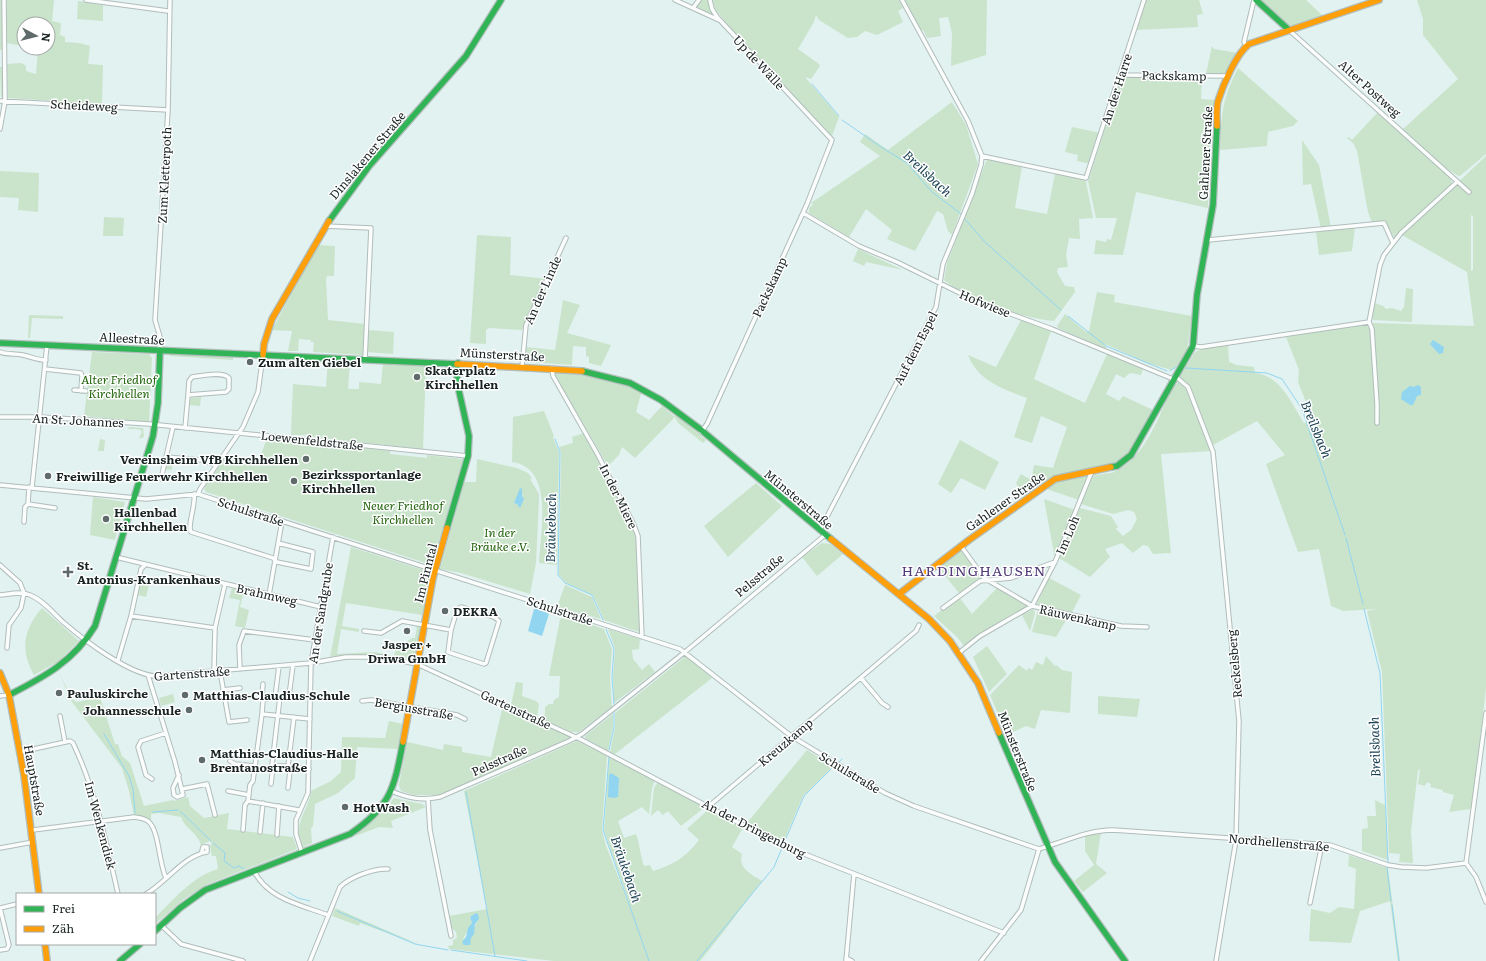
<svg xmlns="http://www.w3.org/2000/svg" width="1486" height="961" font-family="Literata,serif">
  <rect width="100%" height="100%" fill="#e2f2f0"/>
  <path fill="#c9e4cb" fill-rule="evenodd" d="M0 0H3V50H0Z
    M7 0H54L52 21 61 23 60 35 65 37V42L79 43 90 46 88 64 103 65 102 104 8 98 7 64 21 63 26 66V71L36 74 38 48H48V24H24V46L7 43Z
    M701 0H709L715 17 696 8Z
    M713 0H899L903 8 898 11 903 22 877 35 865 31 857 37 848 38 819 20 816 15 814 22 798 49 819 64 820 66 811 79 805 77 839 117 832 136 732 30 715 9Z
    M905 0H987L986 55 951 66 952 33 948 17 939 18 941 36 927 38 923 30H919Z
    M1145 0H1199L1203 14 1197 15 1198 27 1136 30Z
    M1261 0H1306L1323 16 1292 26 1288 25Z
    M1417 0H1486V154L1460 176C1450 175 1413 138 1403 129L1458 79 1423 35V19Z
    M78 1 103 5V21L77 19Z
    M1212 46 1214 49 1238 53 1227 74H1206Z
    M0 67H3L4 93 1 98Z
    M1238 68 1298 121 1293 126 1268 132 1267 146 1220 150C1221 116 1222 99 1238 68Z
    M1202 76 1201 99 1216 100 1214 122H1210L1208 208 1136 192 1123 255 1094 254 1096 240 1106 242 1107 239 1111 240 1117 218H1096L1088 181 1121 79 1126 77Z
    M952 102 966 125 978 164 952 235 948 231 943 214 937 211 915 251 887 239 892 230 866 209 849 237 809 213V208L813 205 811 203 880 156 860 142 865 134 888 150Z
    M1377 113 1449 176 1452 182 1451 185 1395 238 1385 222 1372 223 1368 212 1357 151 1353 143 1347 138 1349 137 1352 140Z
    M1072 127 1101 133 1091 164 1077 161 1078 155 1065 152Z
    M1302 140 1319 165 1331 228 1321 229 1311 184 1303 185Z
    M1486 156V689L1472 807 1470 809 1449 812 1454 795 1443 792V790L1430 787 1431 784 1427 782 1425 786 1418 784 1420 770H1418L1411 831 1413 863 1399 862 1400 854 1389 853 1382 672 1367 611 1376 609 1343 611 1331 606 1319 549 1298 552 1266 464 1285 455 1257 421 1213 445 1192 390 1188 384 1180 377 1195 352 1204 348 1228 344 1229 362 1237 365 1254 367 1255 373C1281 376 1291 403 1304 423L1313 420 1298 382 1299 370 1286 337 1365 324 1370 329 1376 409 1375 422 1378 421 1373 323 1474 326 1467 272 1402 235ZM1471 215 1473 216V270L1471 271Z
    M987 159 1022 166 1015 208 1047 214 1055 174 1084 180 1086 182 1093 218 1079 219 1080 239 1069 238 1066 255 1068 267 1058 268 1057 272 1065 286 1074 287 1075 292 1054 321C1023 318 968 300 944 280L947 263Z
    M0 171 39 173 38 212 18 210 19 198 0 197Z
    M104 217 124 218 123 236H103Z
    M1355 227 1352 251 1319 255 1316 232Z
    M477 235 511 237 510 275 547 279 522 330 489 328 486 330V344L470 343Z
    M317 245 335 246 334 276H327L326 280 328 320 365 324 363 355 313 352 314 342H311V340L299 339 298 351H288L292 331 272 330Z
    M858 249 903 270 866 262 864 266 853 261Z
    M1406 288 1413 289 1412 322 1373 320 1372 306 1374 307 1375 303 1383 306 1386 309 1392 308 1401 311 1404 307Z
    M1097 292 1115 295 1114 302 1192 316 1187 351 1180 363 1171 370 1147 363 1105 344 1107 350 1058 328 1057 326 1065 314 1086 332 1089 331Z
    M563 300 580 305 567 333 611 345 601 366 589 363V357L586 356V347L573 346 572 365 528 362 526 360 525 347 555 350Z
    M29 315 63 316V319L32 318 30 338H28Z
    M1021 320 1051 331 1034 379 1085 403 1107 354 1143 369 1141 375 1130 373 1124 378 1116 374 1106 394 1119 401 1123 396 1153 410C1145 423 1139 439 1130 450 1110 475 1071 470 1044 483L1032 477 1034 465 1053 468 1067 427 1041 416 1032 443 1014 437 1027 398C1003 389 978 381 968 355L996 367Z
    M368 330 394 332 393 354 367 352Z
    M92 352 149 354 152 358 149 423 84 416Z
    M169 354H170L233 357V360L170 356Z
    M328 361 350 362 348 389H359V382L381 384 383 363 426 366 423 449 312 437 311 435H291L293 384 326 387Z
    M555 371C574 373 631 377 641 394L636 412 649 420 662 406 675 417 676 414 678 416 706 440 703 443 678 423 675 417 635 458 622 447 619 455 608 466 554 374Z
    M1178 382 1186 389 1212 451 1161 454 1171 553 1153 554 1148 546 1143 545 1133 553 1122 543 1105 549 1110 557 1090 577 1059 558 1080 508 1111 516 1118 527 1116 529 1123 536 1131 530 1137 519 1134 512 1128 510 1113 514 1081 504 1092 476C1099 474 1108 474 1114 472 1145 458 1159 416 1172 388Z
    M201 397 200 406 189 405 191 398Z
    M544 411 554 436 553 438 559 452 557 565 539 563C540 532 555 468 512 462L513 417Z
    M129 427 143 428 144 437 139 439 142 431 138 429H123H128Z
    M584 433 633 527 636 540 641 631 639 632 604 620 593 595 566 583 559 575 561 452 559 447 573 443 572 437Z
    M267 438 390 451V454L427 458V455L463 459 432 565 206 492 204 488 225 458 249 465 251 460 258 463Z
    M100 439 105 440 104 451H98Z
    M960 440 999 462 985 490 961 478 951 493 938 484Z
    M477 459 517 468 528 473 532 478 530 479 539 494V499L536 563 530 594 461 573 440 569 464 482H476ZM521 488 523 498 518 504 514 503Z
    M167 460H172V470L164 469Z
    M1021 474 1041 486 1024 497 1016 483Z
    M1086 476 1088 478 1079 500 1044 488 1066 479Z
    M756 483 782 506 728 557 704 526Z
    M93 497 125 502 115 540 90 535Z
    M1044 499 1075 510 1055 559Z
    M822 543 830 544 843 554 817 576 802 557Z
    M351 547 430 572 422 615 346 603 342 626 359 629V632L341 629 337 654 375 652 394 656 396 649 412 638H415L417 626 420 627 414 660 379 655 333 656 330 658Z
    M962 550 982 577 981 580 959 593 938 567Z
    M1049 578 1081 595 1071 614 1038 606 1037 603Z
    M141 579 150 581 146 597 138 595Z
    M565 585 592 597 601 619 557 607Z
    M998 587 1027 605V608L984 631 964 646 957 637 934 616 959 597 972 614Z
    M232 588 244 591 240 607 249 610 245 628 235 626 240 600 229 598Z
    M42 608 79 641 59 661 34 675C20 650 23 630 42 608Z
    M1034 609 1035 613 1030 631 1022 615Z
    M1038 610 1068 617 1056 637 1032 632Z
    M570 617 604 629 612 649 610 678 612 707 579 732H572L542 719 545 714V707L549 704H553L554 700 559 697 560 676H549L560 619Z
    M608 629 640 639 639 649 632 650 633 659 642 670 649 664 655 672 614 703 613 679 615 649Z
    M987 646 1007 674 989 692 973 657Z
    M686 656 712 678 615 754 610 752 615 727V713Z
    M1046 656 1055 666 1056 665 1062 670 1072 672 1070 713 1041 710 1035 729 1026 726 1007 735 990 695 1019 665 1027 671 1028 668 1032 670 1036 662 1043 665Z
    M59 673 73 700 77 702 100 697 115 744H118L122 756 130 763 144 806 173 800V801L188 797 190 806 204 818 229 813 227 829 293 837 297 849 208 884 184 899 155 924V918C173 900 193 876 218 869L216 856H212L210 846 212 843 210 841 201 845C197 832 184 828 181 817L159 813 151 814V821L142 816H134L129 791 122 768 72 702Z
    M516 682 523 683 522 696 536 701 539 704 537 717 511 705Z
    M173 694 175 702 161 706 159 698Z
    M1098 696 1140 699 1137 717 1098 714Z
    M503 705 570 736V738L439 795H414L401 791 399 785 407 742 443 750 444 744 462 747V752L491 757Z
    M613 714V727L608 751 585 738V736Z
    M389 721 403 724 398 749 357 747 355 778 338 793 315 804 313 826 311 828 312 843 303 847C291 825 309 810 311 791L331 781 341 772 342 737 385 738Z
    M577 741 607 756 602 830 606 846 633 914 604 831 609 757 655 780 652 788 649 814 642 807 618 821 624 838 636 834C640 845 640 855 644 866L650 865 653 871C673 865 686 857 699 840L687 829 710 808 744 826 732 847 742 854C737 868 753 875 762 881 741 908 722 935 700 961H554L449 949 448 946 453 945V940L457 938 456 932 451 927 449 916 487 909 464 791ZM470 917 479 919C474 925 474 932 470 938L463 939 472 923Z
    M807 750 833 766 803 796 783 843 746 824Z
    M658 782 704 805 705 807 681 826 668 811 663 815 658 810 651 816 654 788Z
    M394 798 422 804 426 807 391 821 393 828 379 827 350 838 384 811Z
    M1375 800 1385 805 1388 860 1362 851V829L1368 828 1367 816H1376Z
    M1101 832 1096 864 1107 873 1083 892 1074 881 1094 865 1085 851V835Z
    M1349 855 1388 868 1400 961H1398L1390 901 1360 911 1351 943 1309 941 1311 909 1330 913 1339 907 1354 909 1356 869 1348 866Z
    M335 908 420 945 360 923 359 926 332 916Z"/>
  <path fill="#91d5f1" d="M1433 340 1444 347 1443 353 1439 354 1430 344Z
    M1418 385 1421 387V395L1417 396 1413 405H1410L1401 399 1402 392 1410 386 1414 387Z
    M520 488 522 489V496L524 499 520 508 517 504 514 503Z
    M536 608 549 614 542 636 528 631 534 609Z
    M611 773 619 778 618 797 614 798 608 797 609 775Z
    M476 913 478 914 479 919 475 924 474 934 471 938 470 945H464L462 942 466 937 468 928 472 923 470 917Z"/>
  <g fill="none" stroke-linecap="round" stroke-linejoin="round">
    <path stroke="#91d5f1" stroke-width="1" d="M812 84 839 116
      M842 120 881 147 907 163 932 192 961 214
      M964 218 985 242 1061 310
      M1068 316 1106 346 1167 371
      M1186 368 1267 373 1282 379 1302 409 1345 535
      M1170 371 1176 367
      M555 439 560 452 558 575 565 583 592 595 603 620
      M1346 538 1363 604
      M1364 609 1380 673 1388 862
      M606 629 614 649 612 678 614 704
      M104 734 129 776 133 789 135 813
      M609 750 614 727V713
      M609 757 603 830 649 961
      M839 762 842 759
      M466 792 495 956
      M180 811 211 841
      M153 812 178 810
      M213 843 225 853 224 861 234 868 239 866 244 869
      M784 843 804 796 834 766
      M1387 867 1391 901
      M288 892 298 898 310 901
      M1392 905 1399 961
      M337 911 415 944 448 950
      M451 950 527 961
      M697 961 774 867 782 848"/>
    <g stroke="#b0bdbb" stroke-width="5.5">
      <path id="street" d="M86 0 168 11
        M675 0 721 21
        M693 8 699 0
        M1289 30 1469 192
        M1246 45 1244 42 1254 0
        M1121 75 1228 76
        M0 101 168 110
        M0 129 5 101 4 0
        M982 156 1086 178 1144 0
        M803 213 859 246 897 262 978 302 1052 329 1173 379
        M325 226 371 228 365 359
        M1208 240 1384 223 1393 243
        M1193 346 1201 347 1369 322
        M160 350V337L155 320 168 110 170 0
        M0 352C8 355 15 353 23 355 32 357 37 360 46 360
        M522 367 526 325 566 238
        M552 368 553 376 598 455 633 523 638 536 642 637
        M45 369 81 373 82 376 81 391
        M1175 376 1188 387 1213 452 1239 721 1236 840 1216 961
        M74 390 86 391
        M0 417H41L149 424 468 456
        M1377 423V404L1372 329 1369 322 1380 265 1384 255 1401 233 1457 182
        M173 427 166 457 201 460 216 465
        M185 428 188 395 226 392 229 389V378C222 371 202 376 192 377L189 381 188 395
        M701 432 707 424 807 204 832 140 717 17 712 9 710 0
        M161 479 166 457
        M0 485 146 499 198 494 680 649 791 736 885 793 914 806 1039 849C1064 842 1087 830 1113 830L1330 845 1388 865 1401 867 1426 868 1466 863
        M29 487 28 504 55 508
        M32 487 47 345
        M194 494C196 505 187 526 191 532L273 558 277 562 311 569 313 552 278 543
        M198 494 200 489 243 427 258 392 263 355
        M24 522 25 507 28 504
        M820 530 936 307 943 264 972 194 981 165 982 156 968 121 902 0
        M961 546 984 578 1032 606 1121 626 1147 627
        M120 558 321 607
        M0 565 20 583 24 593 21 608 9 625 7 648
        M0 595C10 594 21 591 30 595 43 600 53 613 63 622 85 641 126 672 154 676L311 663 346 657H381L417 664 582 740 779 844 1004 933
        M269 595 282 521
        M943 608 980 581 1011 578 1055 562
        M131 616 215 628
        M364 631 381 633 402 621 451 630 448 652 484 664 486 663 499 621 494 617 461 607 457 610 451 630
        M960 652 980 636 1032 606 1055 562 1092 471
        M118 660 131 616 141 569 145 565
        M279 666 275 697 287 698 289 696 293 665
        M240 669 239 645 244 631 315 640
        M220 671 229 722 247 720
        M214 672 215 628 225 584
        M148 675 175 762 183 795 177 797 174 795 173 788 179 775
        M861 678 882 703 888 707
        M263 684 262 696 264 699
        M223 690 240 688
        M0 696 9 695
        M362 701 371 700 457 715 465 719
        M262 714 263 700 275 697
        M60 716 65 742
        M294 717 288 766 309 769
        M20 752 70 741 73 743C96 792 106 841 118 894
        M230 761 235 764 255 766
        M273 766 272 765 280 697
        M152 779 146 775 138 747 141 741 166 733
        M271 784 273 766H288L290 771 288 788
        M182 789 207 784 215 815
        M228 791 249 795
        M391 791C408 798 421 801 440 797L569 741 582 734 685 652 825 535
        M428 799 430 830 451 936
        M709 806 916 631 919 625
        M299 810 248 801 250 785 253 781 262 714 310 719
        M33 830 134 817C139 818 145 818 149 822 159 831 159 864 166 878
        M243 830 245 805 248 801
        M260 832 263 803
        M277 835 279 806
        M0 848 33 842
        M302 853 296 834V820L308 793 311 663 333 537
        M1466 863 1486 713
        M1466 863 1476 877 1486 902
        M254 871C268 899 301 905 328 915
        M146 894C167 882 183 856 207 852V847H203L202 851
        M1310 903 1322 844
        M0 908 17 904
        M161 925 181 944 243 961
        M0 950 7 949 9 945 0 908
        M846 958 852 961
        M310 961 340 887C350 877 374 868 388 869
        M846 961 854 874
        M981 961 1021 910 1039 849"/>
    </g>
    <g stroke="#b0bdbb" stroke-width="8">
      <path id="fast" d="M1256 0 1289 30
        M329 221 370 165 466 56 501 0
        M0 343 457 364
        M582 371 630 383 661 400 700 429 831 539
        M1111 467 1117 466 1131 455 1193 346 1197 295 1213 205 1217 126
        M447 528 468 456 469 436 457 382 458 363
        M9 695C44 677 74 661 95 626L153 436 158 403 160 350
        M999 733 1055 862 1125 961
        M155 931 180 908 205 890 350 834C391 806 394 789 403 742
        M120 961 140 944"/>
    </g>
    <g stroke="#b0bdbb" stroke-width="8">
      <path id="slow" d="M1217 126C1217 118 1216 109 1218 101 1223 85 1236 54 1249 44L1379 0
        M263 355 264 344 272 319 329 221
        M457 364 582 371
        M831 539 929 619 950 641 978 683 999 733
        M899 594 969 540 1055 479 1111 467
        M0 673 9 695 24 775 39 894
        M403 742 433 578 447 528
        M45 944 47 961"/>
    </g>
    <use href="#street" stroke="#fbfdfd" stroke-width="3.5"/>
    <use href="#fast" stroke="#30b455" stroke-width="5.5"/>
    <use href="#slow" stroke="#ff9f0a" stroke-width="5.5"/>
  </g>
  <g fill="#5f6b6a" stroke="#fff" stroke-width="1.5">
    <circle cx="250" cy="362" r="4"/>
    <circle cx="417" cy="377" r="4"/>
    <circle cx="306" cy="459" r="4"/>
    <circle cx="48" cy="476" r="4"/>
    <circle cx="294" cy="481" r="4"/>
    <circle cx="106" cy="519" r="4"/>
    <path d="M66 566h4v4h4v4h-4v4h-4v-4h-4v-4h4z"/>
    <circle cx="445" cy="611" r="4"/>
    <circle cx="407" cy="631" r="4"/>
    <circle cx="59" cy="693" r="4"/>
    <circle cx="185" cy="695" r="4"/>
    <circle cx="189" cy="710" r="4"/>
    <circle cx="202" cy="760" r="4"/>
    <circle cx="345" cy="807" r="4"/>
  </g>
  <g text-anchor="middle" dominant-baseline="central" stroke-width="3" stroke-linejoin="round" paint-order="stroke">
    <g font-size="12" fill="#182322" stroke="#fff">
      <text transform="translate(759 62) rotate(47)">Up de Wälle</text>
      <text transform="translate(1174 75) rotate(1)">Packskamp</text>
      <text transform="translate(1370 88) rotate(42)">Alter Postweg</text>
      <text transform="translate(1116 89) rotate(-72)">An der Harre</text>
      <text transform="translate(84 105) rotate(3)">Scheideweg</text>
      <text transform="translate(1205 153) rotate(-87)">Gahlener Straße</text>
      <text transform="translate(367 155) rotate(-50)">Dinslakener Straße</text>
      <text transform="translate(164 175) rotate(-87)">Zum Kletterpoth</text>
      <text transform="translate(769 287) rotate(-65)">Packskamp</text>
      <text transform="translate(542 290) rotate(-66)">An der Linde</text>
      <text transform="translate(985 303) rotate(22)">Hofwiese</text>
      <text transform="translate(132 338) rotate(3)">Alleestraße</text>
      <text transform="translate(915 348) rotate(-63)">Auf dem Espel</text>
      <text transform="translate(502 354) rotate(3)">Münsterstraße</text>
      <text transform="translate(78 420) rotate(3)">An St. Johannes</text>
      <text transform="translate(312 440) rotate(6)">Loewenfeldstraße</text>
      <text transform="translate(619 496) rotate(64)">In der Miere</text>
      <text transform="translate(799 499) rotate(40)">Münsterstraße</text>
      <text transform="translate(1005 501) rotate(-35)">Gahlener Straße</text>
      <text transform="translate(251 511) rotate(18)">Schulstraße</text>
      <text transform="translate(1067 535) rotate(-67)">Im Loh</text>
      <text transform="translate(425 573) rotate(-76)">Im Pinntal</text>
      <text transform="translate(759 575) rotate(-40)">Pelsstraße</text>
      <text transform="translate(267 594) rotate(13)">Brahmweg</text>
      <text transform="translate(560 610) rotate(18)">Schulstraße</text>
      <text transform="translate(320 613) rotate(-81)">An der Sandgrube</text>
      <text transform="translate(1078 617) rotate(13)">Räuwenkamp</text>
      <text transform="translate(1234 664) rotate(-95)">Reckelsberg</text>
      <text transform="translate(192 673) rotate(-4)">Gartenstraße</text>
      <text transform="translate(414 708) rotate(10)">Bergiusstraße</text>
      <text transform="translate(516 709) rotate(25)">Gartenstraße</text>
      <text transform="translate(785 742) rotate(-40)">Kreuzkamp</text>
      <text transform="translate(1018 751) rotate(68)">Münsterstraße</text>
      <text transform="translate(499 760) rotate(-24)">Pelsstraße</text>
      <text transform="translate(850 772) rotate(31)">Schulstraße</text>
      <text transform="translate(35 780) rotate(80)">Hauptstraße</text>
      <text transform="translate(101 825) rotate(75)">Im Wenkendiek</text>
      <text transform="translate(754 828) rotate(27)">An der Dringenburg</text>
      <text transform="translate(1279 842) rotate(5)">Nordhellenstraße</text>
    </g>
    <g font-size="12" font-weight="bold" fill="#182322" stroke="#fff" text-anchor="start">
      <text x="258" y="362">Zum alten Giebel</text>
      <text x="425" y="370">Skaterplatz<tspan x="425" dy="14">Kirchhellen</tspan></text>
      <text x="298" y="459" text-anchor="end">Vereinsheim VfB Kirchhellen</text>
      <text x="302" y="474">Bezirkssportanlage<tspan x="302" dy="14">Kirchhellen</tspan></text>
      <text x="56" y="476">Freiwillige Feuerwehr Kirchhellen</text>
      <text x="114" y="512">Hallenbad<tspan x="114" dy="14">Kirchhellen</tspan></text>
      <text x="77" y="565">St.<tspan x="77" dy="14">Antonius-Krankenhaus</tspan></text>
      <text x="453" y="611">DEKRA</text>
      <text x="407" y="644" text-anchor="middle">Jasper +<tspan x="407" dy="14">Driwa GmbH</tspan></text>
      <text x="67" y="693">Pauluskirche</text>
      <text x="193" y="695">Matthias-Claudius-Schule</text>
      <text x="181" y="710" text-anchor="end">Johannesschule</text>
      <text x="210" y="753">Matthias-Claudius-Halle<tspan x="210" dy="14">Brentanostraße</tspan></text>
      <text x="353" y="807">HotWash</text>
    </g>
    <g font-size="12" font-style="italic" fill="#22650d" stroke="#fff">
      <text x="119" y="379">Alter Friedhof<tspan x="119" dy="14">Kirchhellen</tspan></text>
      <text x="403" y="505">Neuer Friedhof<tspan x="403" dy="14">Kirchhellen</tspan></text>
      <text x="500" y="532">In der<tspan x="500" dy="14">Bräuke e.V.</tspan></text>
    </g>
    <g font-size="13" font-style="italic" fill="#143c4e" stroke="#fff">
      <text transform="translate(928 173) rotate(43)">Breilsbach</text>
      <text transform="translate(1317 429) rotate(68)">Breilsbach</text>
      <text transform="translate(550 528) rotate(-89)">Bräukebach</text>
      <text transform="translate(1374 747) rotate(-92)">Breilsbach</text>
      <text transform="translate(627 869) rotate(71)">Bräukebach</text>
    </g>
    <g font-size="14" letter-spacing="1" fill="#513c79" stroke="#fff">
      <text x="974" y="570">HARDINGHAUSEN</text>
    </g>
  </g>
  <rect x="16" y="893" width="140" height="52" fill="#ffffff" stroke="#a3a7a7"/>
  <rect x="24" y="906" width="20" height="6" fill="#30b455" stroke="#a3a7a7"/>
  <text x="52" y="913" font-size="12" fill="#182322">Frei</text>
  <rect x="24" y="926" width="20" height="6" fill="#ff9f0a" stroke="#a3a7a7"/>
  <text x="52" y="933" font-size="12" fill="#182322">Zäh</text>
  <g transform="translate(36 36) rotate(97)"><circle r="19" fill="#ffffff" stroke="#a3a7a7"/>
  <path d="M0-3L7 15L0 10L-7 15Z" fill="#5f6b6a"/>
  <text y="-6" font-size="11" font-weight="bold" text-anchor="middle" fill="#182322">N</text>
  </g>
</svg>
